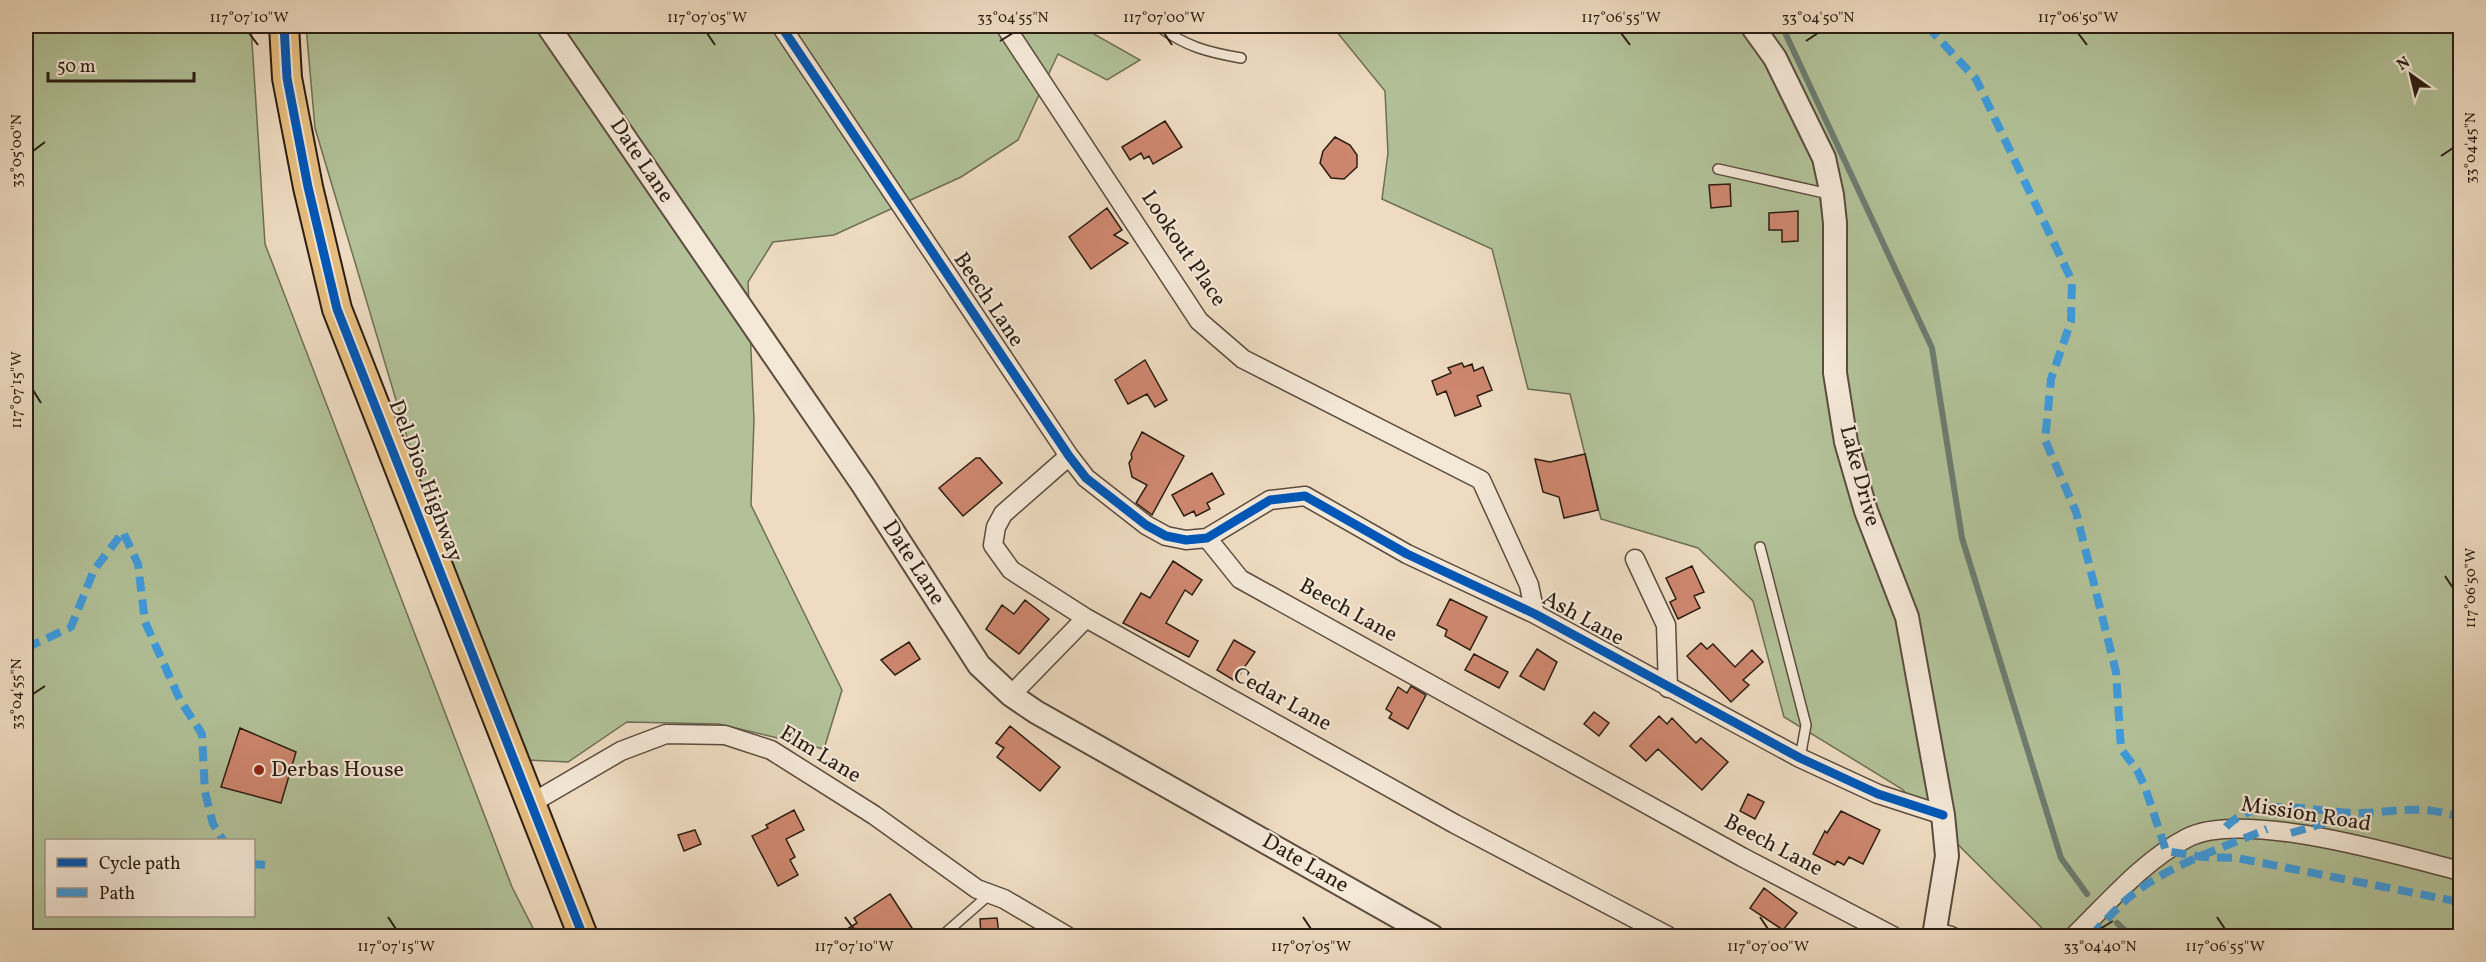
<svg xmlns="http://www.w3.org/2000/svg" width="2486" height="962" font-family="Vollkorn,serif">
  <rect width="100%" height="100%" fill="#eedbc1"/>
  <filter id="stains"><feTurbulence type="fractalNoise" baseFrequency=".00333" numOctaves="4"/><feColorMatrix values="0 0 0 0 .2 0 0 0 0 .09 0 0 0 0 .02 0 0 0 .5 -.17"/></filter>
  <radialGradient id="worn" r=".72"><stop offset=".6" stop-color="#630" stop-opacity="0"/><stop offset="1" stop-color="#630" stop-opacity=".3"/></radialGradient>
  <path fill="#b2c198" stroke="#6e6f55" stroke-width="1.5" fill-rule="evenodd" d="M26 26H251L265 244 512 887 537 936H26ZM46 840H254V916H46Z
    M306 26H1096L1092 33 1140 60 1107 80 1058 54 1018 140 961 177 834 235 773 242 748 282 754 420 751 505 842 690 824 749 719 724 627 722 568 762 527 760 424 494 315 128Z
    M1332 26H2460V936H2050L1902 789 1784 717 1753 601 1698 548 1601 519 1570 394 1528 389 1492 249 1382 199 1388 153 1385 91Z"/>
  <g fill="none" stroke-linecap="round" stroke-linejoin="round">
    <path stroke="#6d7c71" stroke-width="6" d="M1782 26 1932 348 1962 538 2061 858 2087 894
      M2117 923 2131 936"/>
  </g>
  <path fill="#ce876f" stroke="#2a1d12" stroke-width="1.5" d="M1165 121 1182 147 1153 164 1149 156 1144 159 1141 153 1130 160 1122 147Z
    M1335 137 1350 145 1357 155V167L1344 179 1331 178 1320 163 1323 151Z
    M1730 184 1731 206 1711 208 1709 185Z
    M1107 208 1122 230 1114 235 1128 243 1091 269 1069 237Z
    M1798 211V241L1782 242V230H1769V213Z
    M1145 360 1167 400 1155 407 1147 394 1128 404 1115 380Z
    M1462 363 1464 367 1472 364 1474 371 1483 367 1492 390 1477 396 1481 406 1455 416 1446 391 1437 395 1432 381 1451 373 1448 368Z
    M1142 432 1184 456 1152 515 1136 503 1147 485 1132 477 1129 463 1132 458 1131 454Z
    M1585 454 1598 510 1564 518 1559 497 1543 492 1535 459 1550 462Z
    M976 458H980L1002 483 963 516 939 488Z
    M1212 473 1224 494 1207 503 1210 509 1196 516 1194 511 1184 516 1172 495Z
    M1173 561 1202 580 1192 595 1185 590 1166 623 1198 641 1189 657 1123 623 1141 593 1150 598Z
    M1692 566 1704 592 1694 596 1700 608 1678 619 1670 602 1676 599 1666 578Z
    M1450 599 1487 617 1470 650 1445 636 1447 630 1437 625Z
    M1025 600 1049 619 1019 654 986 629 1002 605 1014 614Z
    M1234 640 1255 652 1235 681 1217 670Z
    M909 642 920 659 895 675 881 660Z
    M1701 643 1707 649 1713 644 1735 667 1752 650 1763 662 1743 680 1749 685 1731 702 1687 656Z
    M1537 649 1557 662 1544 690 1520 676Z
    M1474 654 1508 672 1499 688 1465 670Z
    M1411 686 1426 695 1408 729 1389 718 1392 713 1386 709 1398 687 1407 693Z
    M1594 712 1609 723 1599 736 1584 724Z
    M1659 716 1667 724 1672 718 1696 743 1701 738 1728 762 1702 790 1658 749 1646 761 1630 746Z
    M1010 726 1060 767 1040 791 997 757 1004 748 996 743Z
    M240 728 296 752 281 803 221 787Z
    M1748 794 1764 802 1755 819 1740 811Z
    M794 810 804 830 786 839 795 857 790 860 798 875 778 886 752 836 768 828 766 825Z
    M1841 811 1880 830 1863 864 1849 857 1844 865 1837 861 1835 865 1813 854 1825 831 1827 833Z
    M695 830 701 844 684 851 678 835Z
    M1764 888 1797 913 1783 930 1750 908Z
    M890 894 912 928 898 936H836L857 923 854 918Z
    M997 918 999 934 981 936 980 919Z"/>
  <g fill="none" stroke-linecap="round" stroke-linejoin="round">
    <g stroke="#5b4c3e" stroke-width="12">
      <path id="service" d="M1158 26C1187 47 1207 52 1241 58
        M1718 169 1829 194
        M1760 547 1806 725 1800 758
        M942 936 990 894"/>
    </g>
    <g stroke="#5b4c3e" stroke-width="21">
      <path id="minor" d="M781 26 1069 456 1086 478 1146 525 1166 536 1186 540 1207 538 1270 500 1305 496 1407 554 1535 614 1800 758 1878 794 1943 815
        M1005 26 1199 321 1243 359 1481 480 1529 585 1535 614
        M1069 456 1003 514 996 527 993 545 1011 570 1086 618 1455 824 1668 936
        M1207 538 1240 579 1742 857 1893 936
        M1635 559 1666 625 1668 688
        M1011 695 1086 618
        M530 804 621 751 666 734 725 735 771 750 874 815 977 889 1004 899 1067 936
        M1936 932 1951 936
        M2074 936C2109 902 2143 861 2187 838 2243 809 2398 855 2460 871"/>
    </g>
    <g stroke="#5b4c3e" stroke-width="26">
      <path id="tertiary" d="M548 26 863 485 979 665 1011 695 1036 712 1432 936
        M1752 26 1775 58 1824 158 1832 195 1835 223V373L1846 442 1866 511 1907 617 1943 815 1947 856 1934 936"/>
    </g>
    <g stroke="#2a1d12" stroke-width="32">
      <path id="primary" d="M284 26 287 78 308 187 337 309 583 936"/>
    </g>
    <use href="#service" stroke="#f4e8d7" stroke-width="9"/>
    <use href="#minor" stroke="#f4e8d7" stroke-width="18"/>
    <use href="#tertiary" stroke="#f4e8d7" stroke-width="22"/>
    <use href="#primary" stroke="#e7be80" stroke-width="28"/>
    <path stroke="#3d9bde" stroke-width="8" stroke-dasharray="15 8" stroke-linecap="butt" d="M1927 26 1976 79 2072 281 2071 321 2051 379 2045 440 2076 512 2116 672 2121 749 2137 770 2145 787 2166 851 2203 857 2237 858 2460 902
      M26 648 71 627 94 570 123 532 138 564 145 622 180 700 202 734 205 792 213 824 223 840
      M2226 827C2259 792 2318 814 2360 813 2401 812 2418 804 2460 817
      M2291 833 2352 815
      M254 864 265 865
      M2091 936C2102 924 2114 911 2126 900 2165 866 2220 849 2267 829"/>
    <g stroke="#f4e8d7" stroke-width="13">
      <path id="cycleway" d="M284 26 287 78 308 187 337 309 583 936
        M781 26 1069 456 1086 478 1146 525 1166 536 1186 540 1207 538 1270 500 1305 496 1407 554 1535 614 1800 758 1878 794 1943 815"/>
    </g>
    <use href="#cycleway" stroke="#0057b8" stroke-width="9"/>
  </g>
  <path fill="none" stroke="#2a1d12" stroke-width="2" d="M249 33 258 45M707 33 715 45M1164 33 1172 45M1621 33 1630 45M2078 33 2087 45M1000 41 1013 33M1806 41 1818 33M33 151 45 142M2441 156 2453 148M33 390 41 403M2445 576 2453 588M33 694 45 686M388 917 396 929M845 917 854 929M1303 917 1311 929M1760 917 1768 929M2217 917 2225 929M2100 929 2113 921"/>
  <circle fill="#8f2418" stroke="#f4e8d7" stroke-width="2" cx="259" cy="770" r="6"/>
  <g text-anchor="middle" dominant-baseline="central" stroke-width="4.5" stroke-linejoin="round" paint-order="stroke">
    <g font-size="22" fill="#2a1d12" stroke="#f4e8d7">
      <text transform="translate(641 161) rotate(56)">Date Lane</text>
      <text transform="translate(1183 249) rotate(56)">Lookout Place</text>
      <text transform="translate(988 300) rotate(56)">Beech Lane</text>
      <text transform="translate(1859 476) rotate(75)">Lake Drive</text>
      <text transform="translate(425 481) rotate(69)">Del Dios Highway</text>
      <text transform="translate(913 563) rotate(57)">Date Lane</text>
      <text transform="translate(1348 611) rotate(29)">Beech Lane</text>
      <text transform="translate(1583 619) rotate(29)">Ash Lane</text>
      <text transform="translate(1282 700) rotate(29)">Cedar Lane</text>
      <text transform="translate(820 755) rotate(31)">Elm Lane</text>
      <text transform="translate(2306 815) rotate(9)">Mission Road</text>
      <text transform="translate(1773 846) rotate(28)">Beech Lane</text>
      <text transform="translate(1305 864) rotate(30)">Date Lane</text>
    </g>
    <g font-size="22" fill="#2a1d12" stroke="#f4e8d7" text-anchor="start">
      <text x="271" y="770">Derbas House</text>
    </g>
  </g>
  <rect width="2486" height="962" fill="none" stroke="#eedbc1" stroke-width="66"/>
  <rect x="45" y="839" width="210" height="78" fill="#f4e8d7" stroke="#a39788" stroke-width="1.5"/>
  <rect x="57" y="858" width="30" height="9" fill="#0057b8" stroke="#a39788" stroke-width="1.5"/>
  <text x="99" y="869" font-size="18" fill="#2a1d12">Cycle path</text>
  <rect x="57" y="888" width="30" height="9" fill="#3d9bde" stroke="#a39788" stroke-width="1.5"/>
  <text x="99" y="899" font-size="18" fill="#2a1d12">Path</text>
  <g transform="translate(2411 75) rotate(326)" stroke="#f4e8d7" stroke-width="4.5" paint-order="stroke">
  <path d="M0-4.5L10 22L0 15L-10 22Z" fill="#2a1d12"/>
  <text y="-9" font-size="16" font-weight="bold" text-anchor="middle" fill="#2a1d12">N</text>
  </g>
  <path d="M48 72v9h146v-9" fill="none" stroke="#2a1d12" stroke-width="3"/>
  <text x="57" y="72" font-size="18" fill="#2a1d12" stroke="#f4e8d7" stroke-width="4.5" paint-order="stroke">50 m</text>
  <rect x="33" y="33" width="2420" height="896" fill="none" stroke="#2a1d12" stroke-width="2"/>
  <g font-size="15" text-anchor="middle" fill="#2a1d12">
    <text x="249" y="22">117°07'10"W</text>
    <text x="707" y="22">117°07'05"W</text>
    <text x="1013" y="22">33°04'55"N</text>
    <text x="1164" y="22">117°07'00"W</text>
    <text x="1621" y="22">117°06'55"W</text>
    <text x="1818" y="22">33°04'50"N</text>
    <text x="2078" y="22">117°06'50"W</text>
    <text transform="translate(2470 148) rotate(-90)" y="5">33°04'45"N</text>
    <text transform="translate(16 151) rotate(-90)" y="5">33°05'00"N</text>
    <text transform="translate(16 390) rotate(-90)" y="5">117°07'15"W</text>
    <text transform="translate(2470 588) rotate(-90)" y="5">117°06'50"W</text>
    <text transform="translate(16 694) rotate(-90)" y="5">33°04'55"N</text>
    <text x="396" y="951">117°07'15"W</text>
    <text x="854" y="951">117°07'10"W</text>
    <text x="1311" y="951">117°07'05"W</text>
    <text x="1768" y="951">117°07'00"W</text>
    <text x="2100" y="951">33°04'40"N</text>
    <text x="2225" y="951">117°06'55"W</text>
  </g>
  <rect width="100%" height="100%" filter="url(#stains)"/>
  <rect width="100%" height="100%" fill="url(#worn)"/>
</svg>
